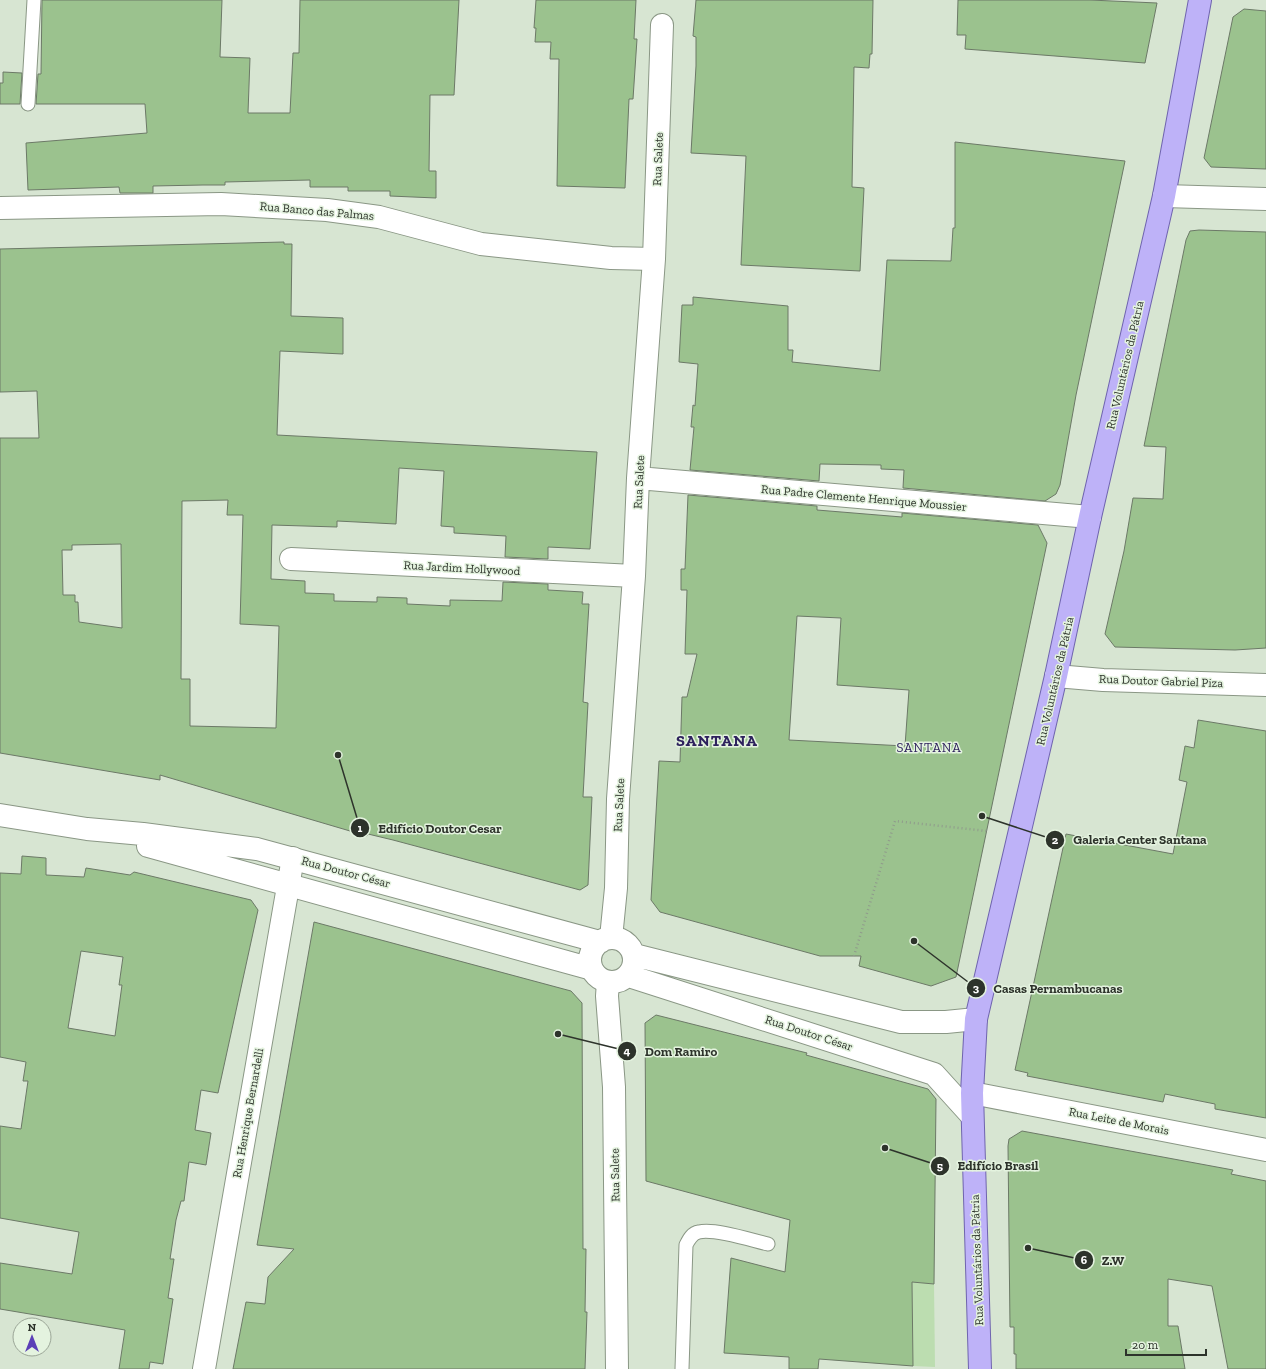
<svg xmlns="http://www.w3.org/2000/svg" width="1266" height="1369" font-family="'Zilla Slab',serif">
  <rect width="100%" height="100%" fill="#d7e5d2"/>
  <path fill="#bcddb0" d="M912 1282 934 1284 935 1367 913 1366Z"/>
  <path fill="#9bc28e" stroke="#6c7967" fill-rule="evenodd" d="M42 0H222L220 57 250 58 248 113H290L293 53H299L300 0H459L454 95H430L429 171H436V198L390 196V191H348V187H310V180L225 182V185H203L153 186V193H120L119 187 28 190 26 143 147 133 145 104H36L38 74H41Z
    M536 0H636L634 39H637L633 99H629L625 188 557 186 559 59H550L551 42H535L536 28H534Z
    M696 0H873L872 54H870L869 68 854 67 852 187 864 188 860 271 741 265 746 156 691 153 696 66V37L693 36Z
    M958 0H1090L1157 3 1145 63 965 49 966 35H957Z
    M1244 9 1266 11V169L1211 167 1204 158 1233 17Z
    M3 72 22 73 20 104H0V83H3Z
    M955 142 1125 161 1076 395 1060 485 1056 494 1045 501 903 488 904 470 881 469V465L820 464 819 481 690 470 694 427H691L693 405 695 406 698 364 679 362 682 305H693V297L788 306V350H793L792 362 880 371 887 260 951 261 953 228H955Z
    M1199 230 1266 232V648L1235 650 1115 647 1105 634 1124 551 1133 498 1163 499 1166 447 1144 446 1186 240 1190 231Z
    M284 242V244H292L291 316 343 318V354L280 351 277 435 597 452 590 549 548 547V559L505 557 506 536 454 533V527L441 526 444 471 399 468 396 524 337 521V527L272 525 271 579 305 581V593L334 594V601L377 602V597L407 598V604L450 606V600L502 601 503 582 548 584V590L583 592 582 604H589L583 702 588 703 583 797H592L588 885 580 890 393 840 368 834 367 836 160 775V780L0 753V438H39L37 391 0 392V249ZM228 500 227 515H243L240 624 279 626 276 728 190 726V679H181L182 501ZM121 544 122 628 79 622 78 602H75V595H63L62 550H72V545Z
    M688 495 817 506V510L902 517V513L1038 525 1047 543 956 977 931 986 859 966 861 956H820L660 912 651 900 659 761 680 762 682 697H687L697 654H685L687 590H681V569H685ZM797 616 841 618 837 685 909 690 905 746 789 740Z
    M1198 720 1266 731V1118L1215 1109V1104L1165 1094 1163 1102 1027 1076 1028 1073 1015 1070 1066 834 1173 854 1187 782 1179 780 1185 746 1194 748Z
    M22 856 46 858V875L84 877 86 868 130 875 134 872 251 900 258 910 218 1093 201 1090 195 1130 211 1133 206 1165 189 1162 184 1201H181L176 1220 170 1259H174L168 1298 173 1299 163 1364 150 1362 149 1369H119L125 1330 0 1309V1263L72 1274 79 1232 0 1218V1126L21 1129 28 1081H23L26 1062 0 1057V873L21 874ZM81 951 123 957 119 985H122L115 1036 68 1028Z
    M314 922 571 991 582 1003 583 1249H586L585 1312H587L585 1369H233L246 1302 265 1304 268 1277 294 1249 257 1245Z
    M656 1015 807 1053 806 1055 928 1089 936 1099 934 1284 912 1282 913 1366 819 1359 818 1369H789V1357L724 1353 731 1258 785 1272 790 1220 646 1181 645 1023Z
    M1022 1131 1233 1170 1231 1174 1266 1181V1369H1228L1212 1286 1168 1279V1326H1178L1185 1369H1016V1354H1014V1327H1010L1008 1146 1009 1139Z"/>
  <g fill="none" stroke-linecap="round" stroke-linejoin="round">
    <g stroke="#8a9785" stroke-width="15">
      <path id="service" d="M28 104 34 0
        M682 1369 686 1245C689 1239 692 1233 699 1232 714 1228 751 1240 768 1244"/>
    </g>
    <g stroke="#8a9785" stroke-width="24">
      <path id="minor" d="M1164 196 1266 199
        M0 208 221 204 327 210 379 217 481 244 611 258 654 259
        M638 478 1090 517
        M291 559 634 576
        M1056 676 1103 680 1266 685
        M611 938 616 888 618 799 634 576 638 478 654 259 662 25
        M608 982 607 996 614 1087 617 1369
        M204 1369 293 858"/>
    </g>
    <g stroke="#8a9785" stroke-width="24">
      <path id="tertiary" d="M0 815 87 829 143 834 257 849 600 942
        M148 846 592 969
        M590 960a22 22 0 1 1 44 0a22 22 0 1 1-44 0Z
        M634 955 901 1022H946L976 1019
        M629 976 934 1074 972 1116
        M972 1093 1266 1150"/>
    </g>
    <g stroke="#6f64ae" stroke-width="24">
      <path id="primary" d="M980 1369 972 1093 976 1019 1056 676 1090 517 1164 196 1200 0"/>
    </g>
    <path stroke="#909b8c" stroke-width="2.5" stroke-dasharray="1 3" stroke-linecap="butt" d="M854 956 895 821 987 831"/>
    <use href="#service" stroke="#fff" stroke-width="13"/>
    <use href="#minor" stroke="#fff" stroke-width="22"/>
    <use href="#tertiary" stroke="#fff" stroke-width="22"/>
    <use href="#primary" stroke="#beb2f8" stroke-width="22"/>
  </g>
  <g text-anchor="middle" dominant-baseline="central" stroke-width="3" stroke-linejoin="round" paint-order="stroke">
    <g font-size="12" fill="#2d332b" stroke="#e4f3df">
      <text transform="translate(658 159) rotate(-88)">Rua Salete</text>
      <text transform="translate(317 211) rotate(5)">Rua Banco das Palmas</text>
      <text transform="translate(1125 365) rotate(-77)">Rua Voluntários da Pátria</text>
      <text transform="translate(639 482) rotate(-87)">Rua Salete</text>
      <text transform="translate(864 498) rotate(5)">Rua Padre Clemente Henrique Moussier</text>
      <text transform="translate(462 568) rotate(3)">Rua Jardim Hollywood</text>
      <text transform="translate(1055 681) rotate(-77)">Rua Voluntários da Pátria</text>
      <text transform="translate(1161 681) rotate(2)">Rua Doutor Gabriel Piza</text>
      <text transform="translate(619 805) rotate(-87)">Rua Salete</text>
      <text transform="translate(346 872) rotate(15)">Rua Doutor César</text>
      <text transform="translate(809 1033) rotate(18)">Rua Doutor César</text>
      <text transform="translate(248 1113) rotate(-80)">Rua Henrique Bernardelli</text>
      <text transform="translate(1119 1121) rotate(11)">Rua Leite de Morais</text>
      <text transform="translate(615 1175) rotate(-91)">Rua Salete</text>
      <text transform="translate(977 1260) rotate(-92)">Rua Voluntários da Pátria</text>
    </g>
    <g font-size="13" letter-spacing="1" fill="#2e225d" stroke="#e4f3df">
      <text x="929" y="747">SANTANA</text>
    </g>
    <g font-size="16" font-weight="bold" letter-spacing="1" fill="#2e225d" stroke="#e4f3df">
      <text x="717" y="740">SANTANA</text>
    </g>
  </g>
  <path fill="none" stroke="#2d332b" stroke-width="1.5" d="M338 755L360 828M982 816L1055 840M914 941L976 988M558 1034L627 1051M885 1148L940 1166M1028 1248L1084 1260"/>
  <g fill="#2d332b" stroke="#e4f3df" stroke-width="1.5">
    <circle cx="338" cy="755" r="4"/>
    <circle cx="982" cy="816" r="4"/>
    <circle cx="914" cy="941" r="4"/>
    <circle cx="558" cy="1034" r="4"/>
    <circle cx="885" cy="1148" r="4"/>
    <circle cx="1028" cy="1248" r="4"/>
    <circle cx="360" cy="828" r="10"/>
    <circle cx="1055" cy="840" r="10"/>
    <circle cx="976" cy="988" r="10"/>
    <circle cx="627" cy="1051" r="10"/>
    <circle cx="940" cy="1166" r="10"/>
    <circle cx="1084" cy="1260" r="10"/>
  </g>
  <g font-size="12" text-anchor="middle" font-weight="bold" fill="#fff">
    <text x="360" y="832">1</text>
    <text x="1055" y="844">2</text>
    <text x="976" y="992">3</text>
    <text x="627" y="1055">4</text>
    <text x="940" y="1170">5</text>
    <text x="1084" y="1264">6</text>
  </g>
  <g font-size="13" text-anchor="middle" font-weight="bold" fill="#2d332b" stroke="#e4f3df" stroke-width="3" stroke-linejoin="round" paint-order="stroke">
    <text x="440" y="833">Edifício Doutor Cesar</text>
    <text x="1140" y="844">Galeria Center Santana</text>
    <text x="1058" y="993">Casas Pernambucanas</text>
    <text x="681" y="1056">Dom Ramiro</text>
    <text x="998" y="1170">Edifício Brasil</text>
    <text x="1113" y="1265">Z.W</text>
  </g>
  <g transform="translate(32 1337)"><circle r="19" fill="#e4f3df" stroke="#9ba697"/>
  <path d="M0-3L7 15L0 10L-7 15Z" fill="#5b3fb7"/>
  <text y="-6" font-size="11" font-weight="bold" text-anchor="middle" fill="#2d332b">N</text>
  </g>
  <path d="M1126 1349v6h80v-6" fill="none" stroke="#2d332b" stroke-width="2"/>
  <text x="1132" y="1349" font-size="12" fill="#2d332b" stroke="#e4f3df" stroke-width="3" paint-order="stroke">20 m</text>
</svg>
